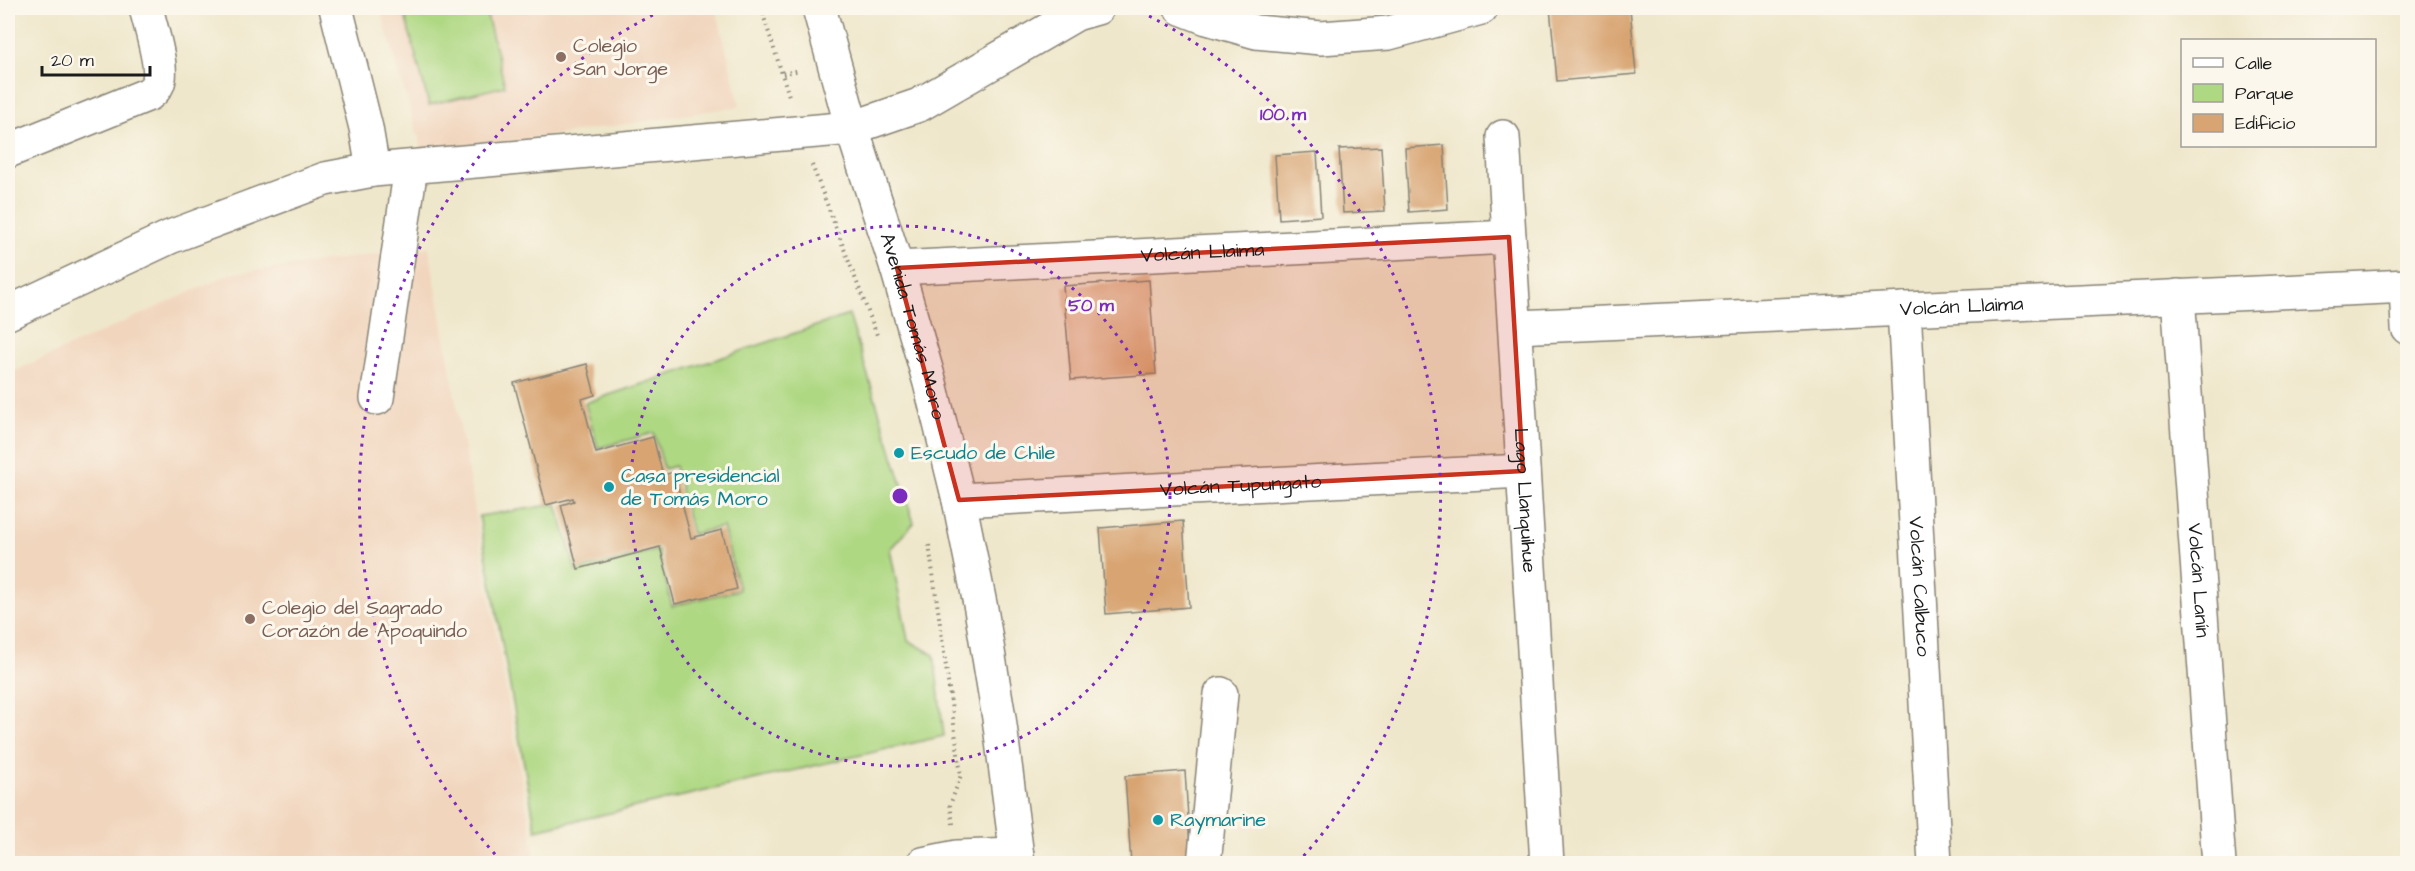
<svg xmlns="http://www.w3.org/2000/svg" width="2415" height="871" font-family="'Architects Daughter',sans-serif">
  <rect width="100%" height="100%" fill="#fbf7ec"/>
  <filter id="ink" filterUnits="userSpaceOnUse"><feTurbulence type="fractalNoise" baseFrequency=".0167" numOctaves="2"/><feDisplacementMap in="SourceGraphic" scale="12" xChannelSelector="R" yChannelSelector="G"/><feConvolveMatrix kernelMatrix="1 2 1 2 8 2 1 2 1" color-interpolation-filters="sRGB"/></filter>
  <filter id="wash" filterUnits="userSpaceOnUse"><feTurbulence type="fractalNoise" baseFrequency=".008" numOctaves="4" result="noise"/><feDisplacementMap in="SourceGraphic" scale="24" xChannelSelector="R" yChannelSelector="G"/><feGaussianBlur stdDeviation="1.35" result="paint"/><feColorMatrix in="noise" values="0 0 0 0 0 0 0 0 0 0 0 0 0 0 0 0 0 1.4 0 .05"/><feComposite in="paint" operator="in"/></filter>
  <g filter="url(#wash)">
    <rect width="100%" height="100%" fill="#efe7cb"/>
    <path fill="#f1d5bd" d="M380 8H716L740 106 424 156Z
      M429 247 536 863H8V374L231 274Z"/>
    <path fill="#afd883" stroke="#667a50" stroke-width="1.5" d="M403 8H485L505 86 429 105Z
      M849 315 914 523 890 549 908 640 934 655 944 736 536 830 479 516 557 504 576 571 658 550 672 606 739 590 723 527 692 534 675 466 664 469 654 433 598 448 585 403Z"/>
    <g id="blocks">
      <path fill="#d8a472" d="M1550 8H1630L1636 74 1557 81Z
        M1444 145 1448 209 1409 212 1405 148Z
        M1381 147 1385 211 1343 213 1339 149Z
        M1317 152 1321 216 1279 219 1275 155Z
        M1149 280 1156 374 1071 380 1063 286Z
        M587 364 595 395 582 399 596 453 653 437 663 475 674 472 691 538 722 530 737 589 675 604 660 547 578 569 561 505 574 501 573 498 546 505 514 383Z
        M1183 521 1189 607 1106 614 1100 528Z
        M1185 771 1191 864H1131L1125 776Z"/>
    </g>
  </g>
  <g filter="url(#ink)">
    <use href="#blocks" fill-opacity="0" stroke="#868274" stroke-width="1.5"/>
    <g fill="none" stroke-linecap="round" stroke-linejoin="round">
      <g stroke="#868274" stroke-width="36">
        <g id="minor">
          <path d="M336 8 366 128 373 170"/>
          <path d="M1181 8 1207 18 1256 32 1321 38 1389 33 1481 8"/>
          <path id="s1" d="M1503 137 1547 864"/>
          <path d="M8 151 149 94C153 91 156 88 158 83 164 68 150 25 146 8"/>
          <path id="s2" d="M897 268 1509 237"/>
          <path d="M2406 286 2408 328"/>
          <path id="s3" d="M2178 296 2219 864"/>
          <path id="s4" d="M1904 309 1935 864"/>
          <path d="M8 313 170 237 325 179 373 170 852 128 919 105 1076 14 1097 8"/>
          <path id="s5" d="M1515 327 2408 286"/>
          <path d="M377 398 411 167"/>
          <path id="s6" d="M959 500 1523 471"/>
          <path d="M923 864 957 857 1017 855"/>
          <path d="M1204 864 1221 694"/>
        </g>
      </g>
      <g stroke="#868274" stroke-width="36">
        <g id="major">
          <path id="s7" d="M819 8 852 128 897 268 930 383 959 500 981 609 999 718 1018 864"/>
        </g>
      </g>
      <path stroke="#868274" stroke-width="4" stroke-dasharray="1.5 4.5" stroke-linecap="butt" d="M761 8 790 99
        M783 74 800 70
        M812 165 877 335
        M929 545 961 775 950 805 953 824"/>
      <use href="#minor" stroke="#fff" stroke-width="33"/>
      <use href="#major" stroke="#fff" stroke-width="33"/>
    </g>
  </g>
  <path fill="#c8321e" fill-opacity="0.2" stroke="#c8321e" stroke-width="4.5" stroke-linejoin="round" d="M1509 237 1523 471 959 500 897 268Z"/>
  <g fill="none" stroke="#7b2cbf" stroke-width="3" stroke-dasharray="3 6">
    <circle cx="900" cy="496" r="270"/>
    <path d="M501 861A541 541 0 0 1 667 8M1133 8A541 541 0 0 1 1299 861"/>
  </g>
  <g fill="#8d6e63" stroke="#fbf7ec" stroke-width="2">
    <circle cx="561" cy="57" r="6"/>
    <circle cx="250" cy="619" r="6"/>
  </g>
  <g fill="#0f9aa8" stroke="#fbf7ec" stroke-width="2">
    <circle cx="899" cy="453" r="6"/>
    <circle cx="609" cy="487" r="6"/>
    <circle cx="1158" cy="820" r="6"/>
  </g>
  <g text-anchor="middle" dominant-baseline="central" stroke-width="6" stroke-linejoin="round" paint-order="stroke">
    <g font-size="20" fill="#785e54" stroke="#fbf7ec" text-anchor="start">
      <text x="573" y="46">Colegio<tspan x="573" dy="23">San Jorge</tspan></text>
      <text x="262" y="608">Colegio del Sagrado<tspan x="262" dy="23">Corazón de Apoquindo</tspan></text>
    </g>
    <g font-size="20" fill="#1c1c1c" stroke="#fbf7ec">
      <text stroke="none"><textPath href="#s2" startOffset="306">Volcán Llaima</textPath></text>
      <text stroke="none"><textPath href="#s5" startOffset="447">Volcán Llaima</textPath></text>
      <text stroke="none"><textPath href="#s7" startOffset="332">Avenida Tomás Moro</textPath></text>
      <text stroke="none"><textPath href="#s6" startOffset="282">Volcán Tupungato</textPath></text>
      <text stroke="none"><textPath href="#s1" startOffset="364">Lago Llanquihue</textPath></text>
      <text stroke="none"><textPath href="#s3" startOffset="285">Volcán Lanín</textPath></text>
      <text stroke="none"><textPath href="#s4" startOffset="278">Volcán Calbuco</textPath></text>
    </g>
    <g font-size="20" fill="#0d838f" stroke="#fbf7ec" text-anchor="start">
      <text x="911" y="453">Escudo de Chile</text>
      <text x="621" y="476">Casa presidencial<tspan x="621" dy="23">de Tomás Moro</tspan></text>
      <text x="1170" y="820">Raymarine</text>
    </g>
  </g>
  <circle cx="900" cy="496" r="9" fill="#7b2cbf" stroke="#fbf7ec" stroke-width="3"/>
  <g font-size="18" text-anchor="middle" font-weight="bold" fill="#7b2cbf" stroke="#fbf7ec" stroke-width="6" stroke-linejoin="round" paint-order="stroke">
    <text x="1283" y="120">100 m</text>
    <text x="1091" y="311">50 m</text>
  </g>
  <rect width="2415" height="871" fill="none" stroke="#fbf7ec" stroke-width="30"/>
  <rect x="2181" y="39" width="195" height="108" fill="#fbf7ec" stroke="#a29f99" stroke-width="1.5"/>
  <rect x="2193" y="58" width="30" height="9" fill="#ffffff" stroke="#a29f99" stroke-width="1.5"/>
  <text x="2235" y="69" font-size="18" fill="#1c1c1c">Calle</text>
  <rect x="2193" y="84" width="30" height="18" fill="#afd883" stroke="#a29f99" stroke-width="1.5"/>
  <text x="2235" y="99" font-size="18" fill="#1c1c1c">Parque</text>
  <rect x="2193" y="114" width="30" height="18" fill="#d8a472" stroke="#a29f99" stroke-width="1.5"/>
  <text x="2235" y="129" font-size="18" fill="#1c1c1c">Edificio</text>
  <path d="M42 66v9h108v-9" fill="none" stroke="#1c1c1c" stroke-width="3"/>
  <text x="51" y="66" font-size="18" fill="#1c1c1c" stroke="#fbf7ec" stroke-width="4.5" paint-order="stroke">20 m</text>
</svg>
